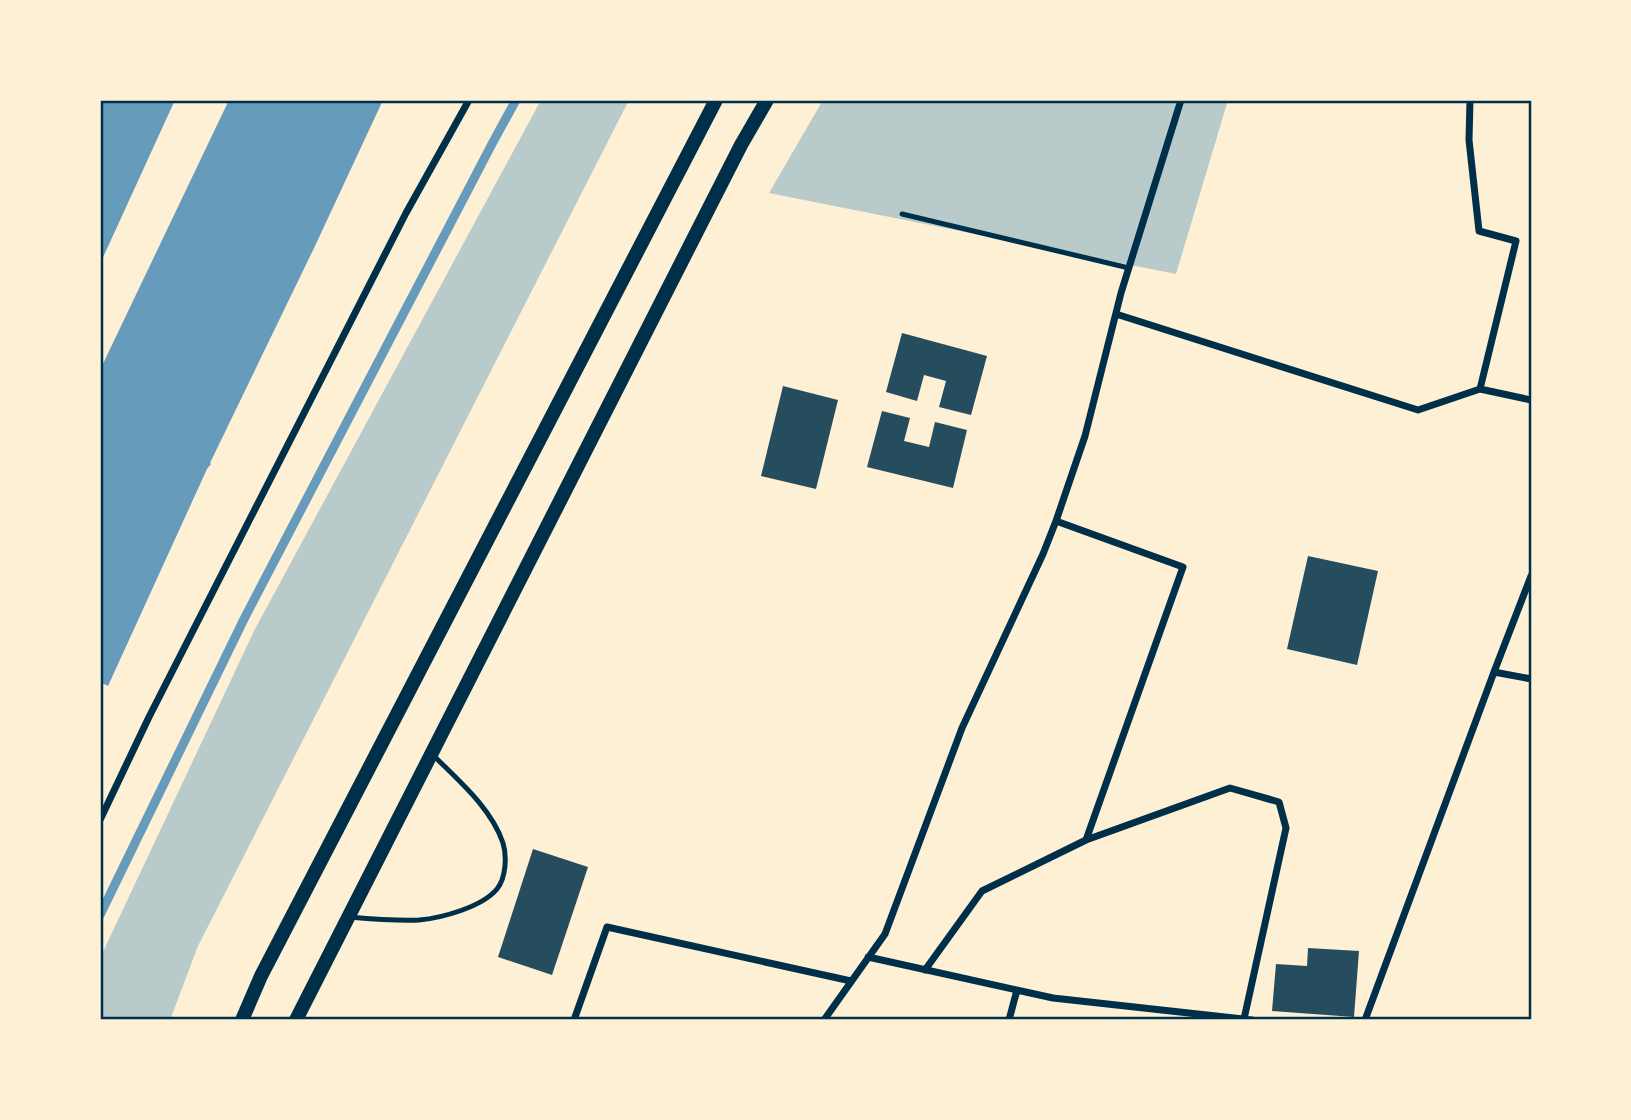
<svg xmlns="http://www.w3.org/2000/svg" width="1631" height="1120" font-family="'DejaVu Sans',sans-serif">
  <rect width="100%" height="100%" fill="#fdf0d5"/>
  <path fill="#b9caca" d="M541 100H629L198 946 170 1020H100V960L102 954 255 629Z
    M823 100H1228L1176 274 769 193Z"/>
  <path fill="#669bbc" d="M100 100H175L100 264Z
    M229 100H383L315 246 210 463 211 464 207 469 108 686 100 682V370Z"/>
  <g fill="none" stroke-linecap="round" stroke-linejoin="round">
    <path stroke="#669bbc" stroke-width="9" d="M100 915 244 619 493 142 516 100"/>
  </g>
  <path fill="#264d5e" d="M902 333 987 356 971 415 939 407 946 381 924 375 917 401 886 392Z
    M783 386 838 400 816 489 761 476Z
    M882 411 910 418 904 441 929 447 935 422 967 430 953 488 867 467Z
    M1308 556 1378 571 1357 665 1287 649Z
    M533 849 588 867 552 975 498 957Z
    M1308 948 1359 951 1354 1017 1272 1011 1276 964 1307 966Z"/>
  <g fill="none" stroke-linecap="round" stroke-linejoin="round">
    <path stroke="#003049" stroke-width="5" d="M902 214 1129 268
      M349 917C372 919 395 921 419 920 442 918 482 907 497 889 506 878 507 856 503 843 491 808 459 781 434 756"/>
    <path stroke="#003049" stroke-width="7" d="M1116 314 1418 410 1480 389 1516 241 1479 231 1469 140 1470 100
      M1480 389 1531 400
      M1056 521 1183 567 1086 840
      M1494 672 1531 679
      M100 820 149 717 406 213 469 100
      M868 957 1053 998 1252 1020
      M925 970 982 891 1086 840 1230 788 1279 802 1286 828 1244 1019
      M574 1020 607 927 851 981
      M824 1020 885 934 962 728 1043 554 1056 521 1085 436 1121 293 1181 100
      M1009 1020 1017 990
      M1365 1020 1494 672 1531 576"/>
    <path stroke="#003049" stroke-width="14" d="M242 1020 261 976 716 100
      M296 1020 741 145 767 100"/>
  </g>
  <rect width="1631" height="1120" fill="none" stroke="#fdf0d5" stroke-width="203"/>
  <rect x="102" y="102" width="1428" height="916" fill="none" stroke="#003049" stroke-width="2.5"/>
</svg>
